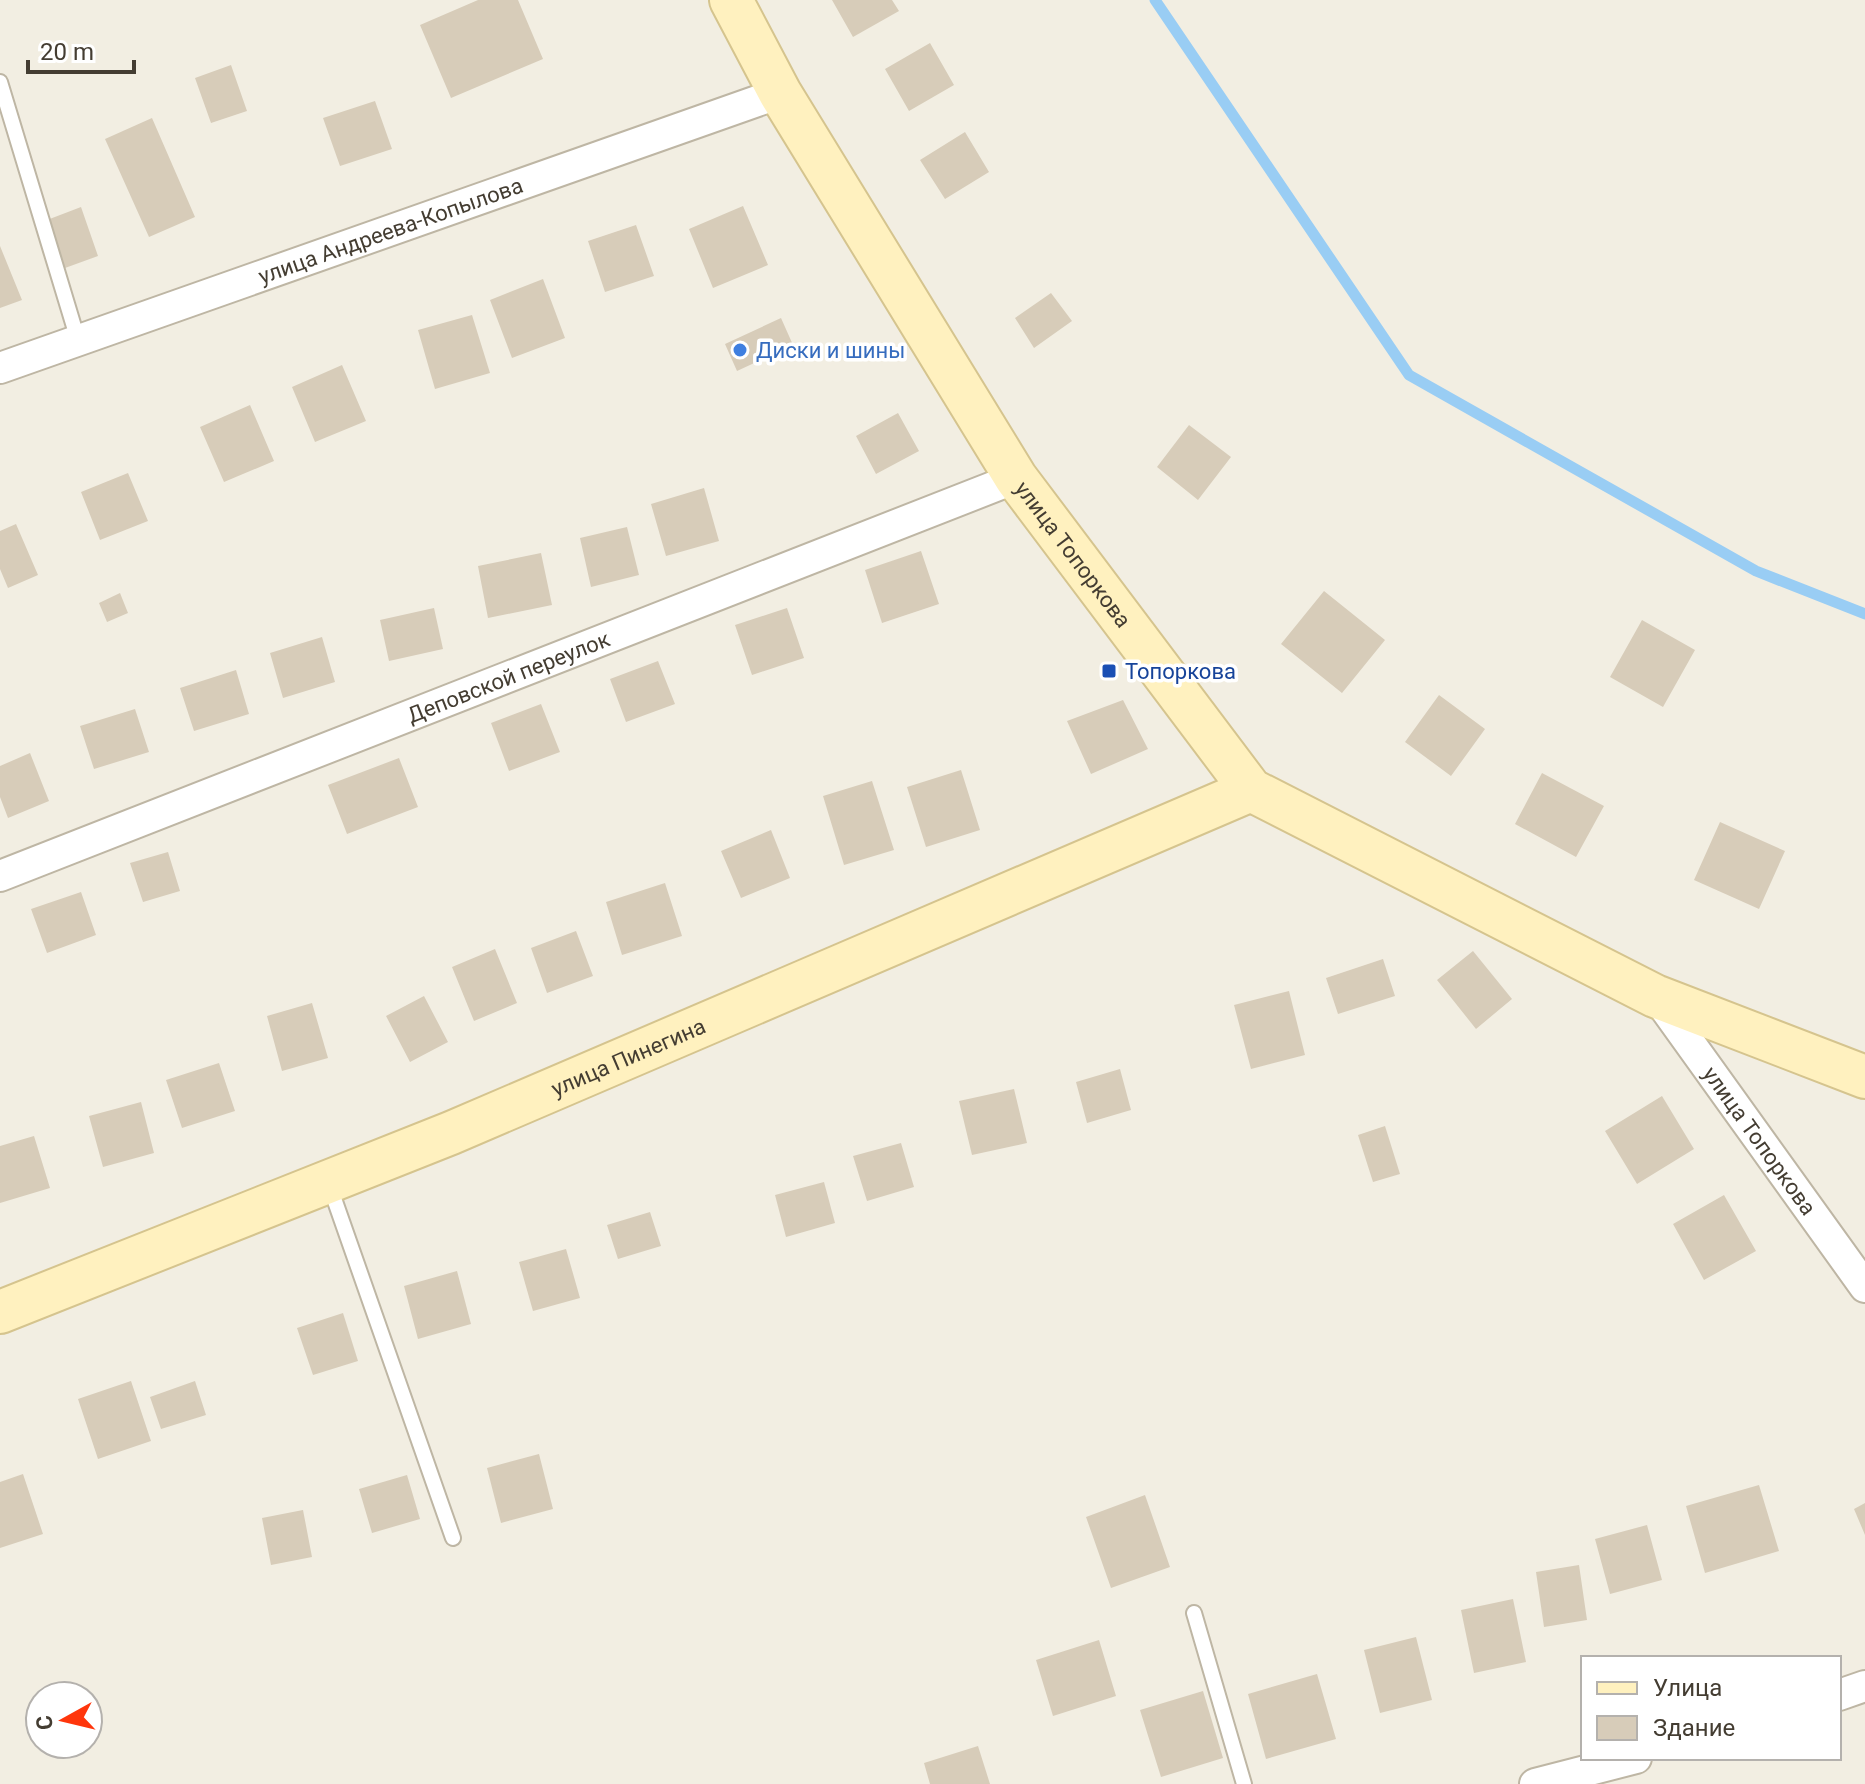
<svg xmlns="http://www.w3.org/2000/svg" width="1865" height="1784" font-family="Roboto,sans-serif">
  <rect width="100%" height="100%" fill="#f2eee2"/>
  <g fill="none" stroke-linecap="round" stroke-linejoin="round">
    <path stroke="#99cdf4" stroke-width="11" d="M1155 0 1409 375 1756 571 1865 614"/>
  </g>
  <path fill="#d7ccb9" d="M478 0H518L543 59 451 98 420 25Z
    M832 0H892L899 11 853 37Z
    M930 43 954 85 909 111 885 69Z
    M231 65 247 111 211 123 195 78Z
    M375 101 392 149 340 166 323 118Z
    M152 118 195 217 149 237 105 139Z
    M965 132 989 172 945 199 920 160Z
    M743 206 768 265 713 288 689 229Z
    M81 207 98 256 65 268 47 220Z
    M636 225 654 276 605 292 588 241Z
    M0 246 22 300 0 308Z
    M543 279 565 338 512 358 490 300Z
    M1051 293 1072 321 1034 348 1015 318Z
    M472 315 490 373 435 389 418 330Z
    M781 318 793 345 737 371 725 344Z
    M342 365 366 421 315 442 292 387Z
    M250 405 274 461 224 482 200 427Z
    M898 413 919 451 876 474 856 436Z
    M1189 425 1231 457 1198 500 1157 467Z
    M128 473 148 521 100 540 81 492Z
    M704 488 719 541 666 556 651 504Z
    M16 524 38 575 8 588 0 569V531Z
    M627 527 639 575 591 587 580 538Z
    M921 551 939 604 882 623 865 570Z
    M541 553 552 605 488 618 478 566Z
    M1324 591 1385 640 1342 693 1281 644Z
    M120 593 128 613 107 622 99 603Z
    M434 608 443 649 389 661 380 620Z
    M787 608 804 658 752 675 735 625Z
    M1642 620 1695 650 1663 707 1610 677Z
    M322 637 335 682 283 698 270 653Z
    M658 661 675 704 626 722 610 679Z
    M236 670 249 714 194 731 180 688Z
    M1439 695 1485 729 1451 776 1405 742Z
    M1123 700 1148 749 1091 774 1067 721Z
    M541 704 560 752 509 771 491 723Z
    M135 709 149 752 94 769 80 726Z
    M30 753 49 801 8 818 0 797V766Z
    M399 758 418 807 347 834 328 785Z
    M961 770 980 830 926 847 907 787Z
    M1542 773 1604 806 1576 857 1515 824Z
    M872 781 894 850 844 865 823 796Z
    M1720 822 1785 851 1759 909 1694 880Z
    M771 830 790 878 741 898 721 851Z
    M168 852 180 891 143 902 130 863Z
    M665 883 682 936 622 955 606 902Z
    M81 892 96 935 47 953 31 909Z
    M576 931 593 976 547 993 531 948Z
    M495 949 517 1003 474 1021 452 967Z
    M1473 951 1512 999 1476 1029 1437 980Z
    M1383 959 1395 996 1338 1014 1326 978Z
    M1289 991 1305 1055 1251 1069 1234 1005Z
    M424 996 448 1042 410 1062 386 1016Z
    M312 1003 328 1058 282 1071 267 1016Z
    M219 1063 235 1111 182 1128 166 1080Z
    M1120 1069 1131 1110 1087 1123 1076 1082Z
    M1014 1089 1027 1143 972 1155 959 1101Z
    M1662 1096 1694 1149 1637 1184 1605 1131Z
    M141 1102 154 1153 103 1167 89 1116Z
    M1385 1126 1400 1174 1373 1182 1358 1135Z
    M34 1136 50 1188 0 1203V1146Z
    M901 1143 914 1187 867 1201 853 1156Z
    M824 1182 835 1223 786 1237 775 1195Z
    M1724 1195 1756 1251 1704 1280 1673 1224Z
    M650 1212 661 1246 618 1259 607 1225Z
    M566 1249 580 1298 533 1311 519 1262Z
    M457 1271 471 1324 418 1339 404 1286Z
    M343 1313 358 1361 313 1375 297 1328Z
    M131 1381 151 1441 98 1459 78 1399Z
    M195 1381 206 1415 161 1429 150 1397Z
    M539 1454 553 1509 501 1523 487 1468Z
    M23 1474 43 1534 0 1548V1482Z
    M407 1475 420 1519 372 1533 359 1489Z
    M1759 1485 1779 1551 1705 1573 1686 1506Z
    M1145 1495 1170 1567 1111 1588 1086 1517Z
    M1865 1503V1535L1854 1509Z
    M303 1510 312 1557 271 1565 262 1518Z
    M1647 1525 1662 1580 1610 1594 1595 1539Z
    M1579 1565 1587 1620 1544 1627 1536 1572Z
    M1513 1599 1526 1662 1474 1673 1461 1610Z
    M1416 1637 1432 1700 1380 1713 1364 1650Z
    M1099 1640 1116 1696 1053 1716 1036 1660Z
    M1317 1674 1336 1739 1266 1759 1248 1694Z
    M1203 1691 1223 1758 1161 1777 1140 1710Z
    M978 1746 990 1784H930L924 1763Z"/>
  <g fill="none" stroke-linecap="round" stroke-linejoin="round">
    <g stroke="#beb6a4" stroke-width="18">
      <path id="lane" d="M0 82 78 340
        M330 1187 453 1538
        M1194 1613 1244 1784"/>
    </g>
    <g stroke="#beb6a4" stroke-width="34">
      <g id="street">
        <path id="s1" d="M0 368 780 93"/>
        <path id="s2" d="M0 876 1016 478"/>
        <path id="s3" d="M1656 996 1865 1287"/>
        <path d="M1839 1695 1865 1686"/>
        <path d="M1535 1784 1636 1758"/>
      </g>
    </g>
    <g stroke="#d5c48e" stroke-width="46">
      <g id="secondary">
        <path id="s4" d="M731 0 780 93 1016 478 1251 790 1655 996 1865 1077"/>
        <path id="s5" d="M0 1312 451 1133 1251 790"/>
      </g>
    </g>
    <use href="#lane" stroke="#fff" stroke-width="14"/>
    <use href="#street" stroke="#fff" stroke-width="30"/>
    <use href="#secondary" stroke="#fff1bf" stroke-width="42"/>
  </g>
  <circle fill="#3f7fe0" stroke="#fff" stroke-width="3" cx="740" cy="350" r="8"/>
  <rect fill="#1a4fb4" stroke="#fff" stroke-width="3" x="1101" y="663" width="16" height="16" rx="4"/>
  <g text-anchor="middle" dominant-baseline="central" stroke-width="7" stroke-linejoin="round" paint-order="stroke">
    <g font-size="22" fill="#443d32" stroke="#fff">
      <text stroke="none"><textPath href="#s1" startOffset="414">улица Андреева-Копылова</textPath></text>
      <text stroke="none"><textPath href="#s4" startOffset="652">улица Топоркова</textPath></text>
      <text stroke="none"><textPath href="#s2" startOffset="546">Деповской переулок</textPath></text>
      <text stroke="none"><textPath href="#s5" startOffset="678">улица Пинегина</textPath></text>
      <text stroke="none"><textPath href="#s3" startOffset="178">улица Топоркова</textPath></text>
    </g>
    <g font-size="22" fill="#366cbe" stroke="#fff" text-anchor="start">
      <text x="756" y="350">Диски и шины</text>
    </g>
    <g font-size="22" fill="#164399" stroke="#fff" text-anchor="start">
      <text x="1125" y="671">Топоркова</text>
    </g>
  </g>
  <rect x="1581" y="1656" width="260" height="104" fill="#ffffff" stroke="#b4b1ad" stroke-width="2"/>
  <rect x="1597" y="1682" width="40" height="12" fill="#fff1bf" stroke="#b4b1ad" stroke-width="2"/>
  <text x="1653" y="1696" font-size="24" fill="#443d32">Улица</text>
  <rect x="1597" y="1716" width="40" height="24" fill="#d7ccb9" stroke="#b4b1ad" stroke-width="2"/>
  <text x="1653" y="1736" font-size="24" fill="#443d32">Здание</text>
  <g transform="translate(64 1720) rotate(262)"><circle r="38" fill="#ffffff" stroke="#b4b1ad" stroke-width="2"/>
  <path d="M0-6L14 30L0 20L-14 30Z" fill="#ff360c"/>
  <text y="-12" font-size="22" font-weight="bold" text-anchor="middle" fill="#443d32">С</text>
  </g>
  <path d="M28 60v12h106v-12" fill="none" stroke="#443d32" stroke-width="4"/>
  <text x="40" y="60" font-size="24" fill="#443d32" stroke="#ffffff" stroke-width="6" paint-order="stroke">20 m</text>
</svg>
